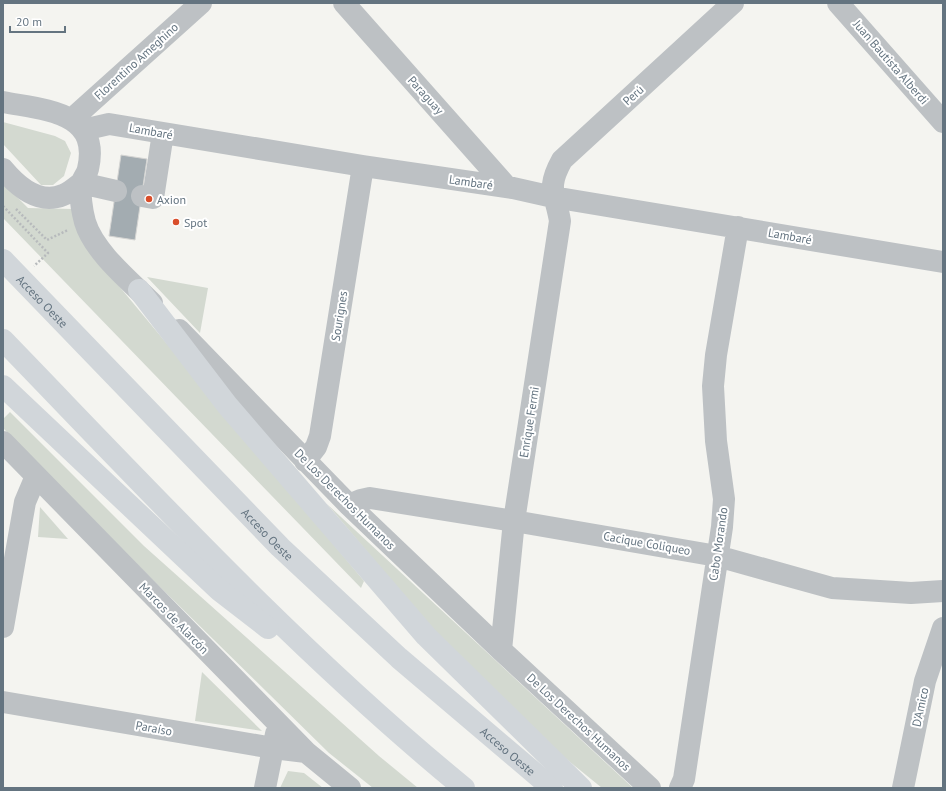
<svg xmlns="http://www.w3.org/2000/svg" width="946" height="791" font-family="'PT Sans',sans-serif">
  <rect width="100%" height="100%" fill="#f4f4f0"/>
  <path fill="#d3d9d0" d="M3 122 55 136 65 141 71 153 64 176 53 185H41L3 144Z
    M3 183 28 208 74 209 89 250 364 581 361 588 3 218Z
    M147 277 208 288 200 333Z
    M10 412 144 546 379 756 418 788H373L329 753 156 583 3 428V419Z
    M327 504 633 788H602L554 749 438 636Z
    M40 507 68 539 38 537Z
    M202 672 262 731 195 721Z
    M288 771 304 773 323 788H280Z"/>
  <path fill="#a3acb1" stroke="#d5d5d3" d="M121 155 147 159 135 240 109 236Z"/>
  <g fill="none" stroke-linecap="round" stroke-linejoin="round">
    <path stroke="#b7babc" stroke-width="2.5" stroke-dasharray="2 2" stroke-linecap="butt" d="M3 206 48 253 34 266
      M16 209 47 240 68 230"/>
    <path stroke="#bdc1c4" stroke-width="22" d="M344 3 507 187
      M838 3 943 122
      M3 102C44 110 101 111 88 169 87 174 83 178 82 182 79 193 82 211 85 222 94 252 130 281 152 303
      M72 119 201 3
      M83 130 109 124 363 166 513 188 553 197 943 262
      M3 169C18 187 39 205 63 195 69 193 76 187 81 183L116 191
      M142 196 153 198 163 133
      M179 330 349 505 501 650 650 788
      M3 442 306 752 350 788
      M305 461 316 447 320 436 363 166
      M349 505 361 500 370 498 514 521 717 556 832 588 911 593 943 591
      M3 627 25 502 36 476
      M501 650 514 521 560 221C555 192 546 189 562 160L733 3
      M3 702 273 748 306 752
      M265 788 276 734
      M680 788 684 779 722 527 724 499 716 441 713 386 716 355 738 227
      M903 788 925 681 943 628"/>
    <g stroke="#d1d6da" stroke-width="22">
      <path id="s1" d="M3 260 280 547 399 658 552 788"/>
      <path d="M139 290 227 405 426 636 581 788"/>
      <path d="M3 340C152 494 298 652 464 788"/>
      <path d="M3 386 219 590 268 628"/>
    </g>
  </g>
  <g fill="#d94e2b" stroke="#fff" stroke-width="1.5">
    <circle cx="149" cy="199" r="4"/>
    <circle cx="176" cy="222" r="4"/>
  </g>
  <g text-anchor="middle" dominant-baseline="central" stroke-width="4" stroke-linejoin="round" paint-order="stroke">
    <g font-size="12" fill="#647480" stroke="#fff">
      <text transform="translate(136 61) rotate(-42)">Florentino Ameghino</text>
      <text transform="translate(891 62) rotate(49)">Juan Bautista Alberdi</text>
      <text transform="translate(426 95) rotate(48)">Paraguay</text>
      <text transform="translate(633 95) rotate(-42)">Perú</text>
      <text transform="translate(151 131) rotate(10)">Lambaré</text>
      <text transform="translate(471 182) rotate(8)">Lambaré</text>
      <text transform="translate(790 236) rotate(10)">Lambaré</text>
      <text stroke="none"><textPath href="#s1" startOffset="57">Acceso Oeste</textPath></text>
      <text transform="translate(339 316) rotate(-81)">Sourignes</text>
      <text transform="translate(529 422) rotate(-81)">Enrique Fermi</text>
      <text transform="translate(345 499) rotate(45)">De Los Derechos Humanos</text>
      <text stroke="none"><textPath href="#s1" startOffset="381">Acceso Oeste</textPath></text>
      <text transform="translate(647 543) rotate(10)">Cacique Coliqueo</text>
      <text transform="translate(718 544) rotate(-82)">Cabo Morando</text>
      <text transform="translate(174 618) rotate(46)">Marcos de Alarcón</text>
      <text transform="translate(920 707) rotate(-78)">D'Amico</text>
      <text transform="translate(579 722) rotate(43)">De Los Derechos Humanos</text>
      <text transform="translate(154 728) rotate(10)">Paraíso</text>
      <text stroke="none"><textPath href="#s1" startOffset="705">Acceso Oeste</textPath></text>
    </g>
    <g font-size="12" fill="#647480" stroke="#fff" text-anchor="start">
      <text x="157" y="199">Axion</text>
      <text x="184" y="222">Spot</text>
    </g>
  </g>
  <rect width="946" height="791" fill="none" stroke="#647480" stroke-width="8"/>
  <path d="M10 26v6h55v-6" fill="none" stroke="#647480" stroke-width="2"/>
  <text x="16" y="26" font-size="12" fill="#647480" stroke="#ffffff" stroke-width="3" paint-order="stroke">20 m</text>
</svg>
